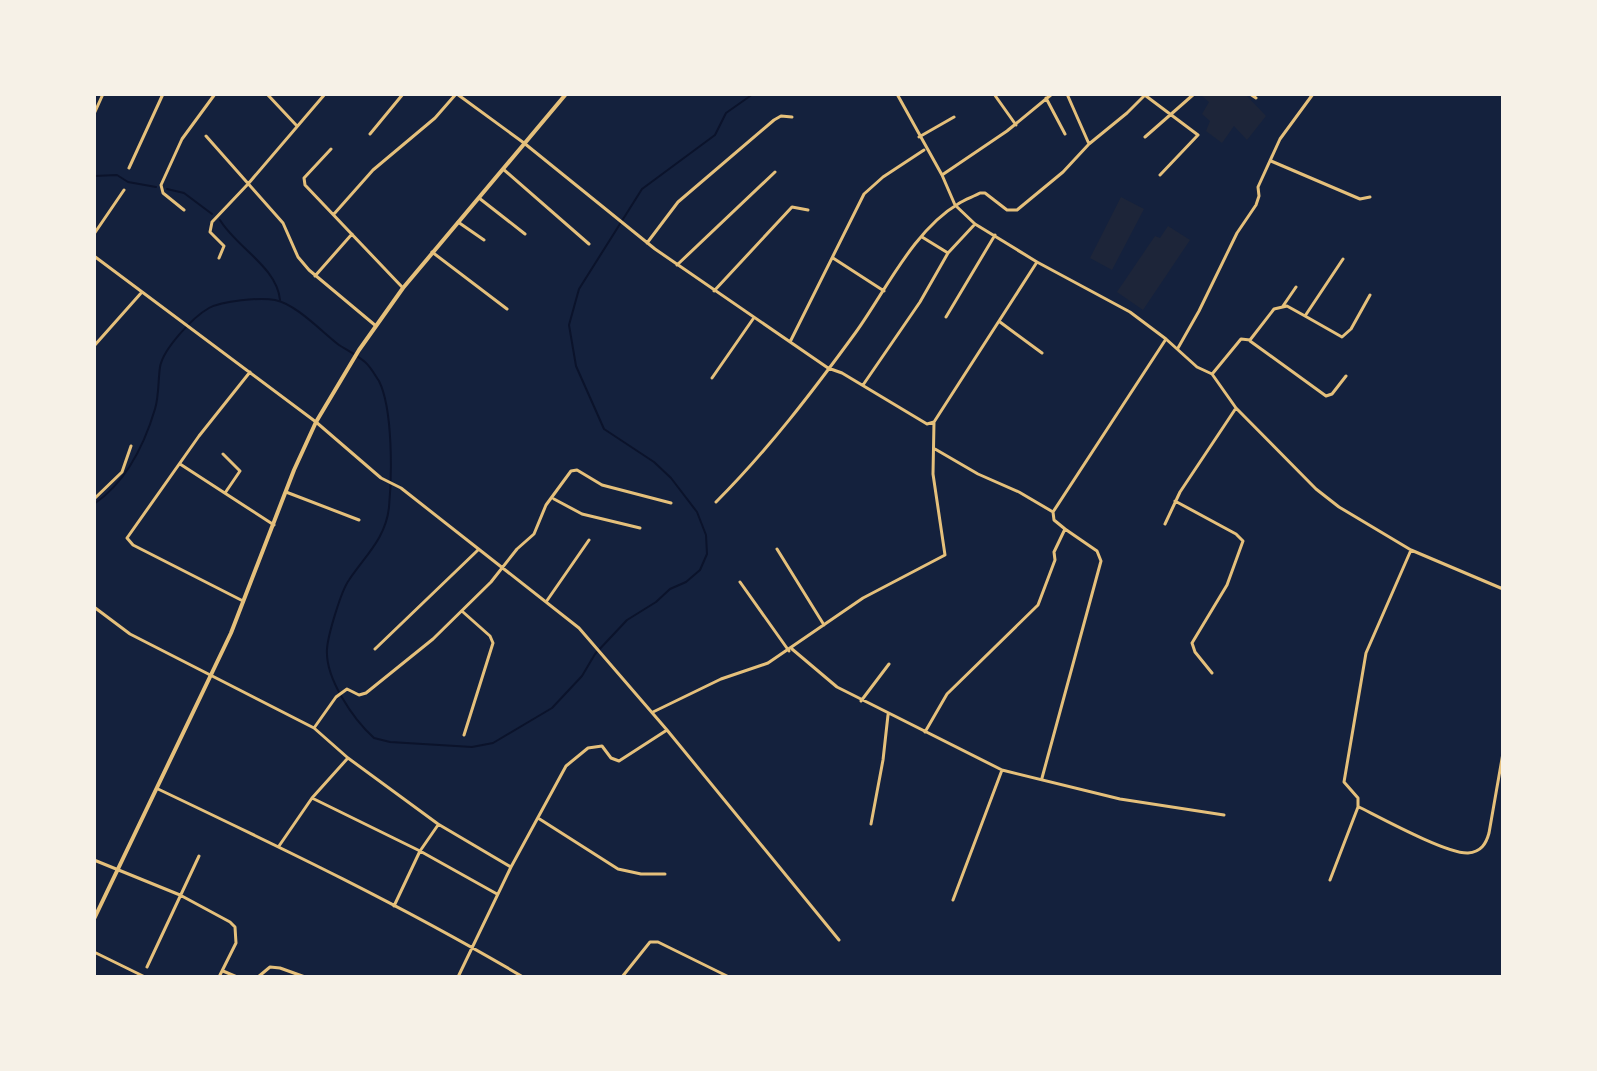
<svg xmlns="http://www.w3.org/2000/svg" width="1597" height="1071" font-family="'PT Sans Narrow',sans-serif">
  <rect width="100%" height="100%" fill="#14213d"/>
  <path fill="#1d2539" d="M1204 94H1245L1266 116 1247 140 1234 126 1222 143 1206 131 1210 121 1202 114 1209 102 1202 96Z
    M1121 197 1144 209 1112 270 1090 258Z
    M1168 226 1190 240 1143 310 1117 292 1155 236 1160 238Z"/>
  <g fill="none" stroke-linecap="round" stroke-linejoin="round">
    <path stroke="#0b132b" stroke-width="2" d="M94 176 117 175 128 182 156 187
      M167 189 184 193 212 214
      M220 220C236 247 277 267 280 300
      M94 504C126 482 144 446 155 409 159 396 158 381 160 367 163 349 193 317 209 308 222 301 260 297 275 300 296 304 322 332 339 345 347 350 357 355 365 362 370 366 375 375 379 381 393 409 392 476 389 507 386 538 365 556 349 580 341 591 328 635 327 649 325 678 353 719 374 738L390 742 472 747 493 743 552 708 582 676 595 654 627 620 656 602 670 589 686 582 700 570 707 554 706 535 697 512 671 478 654 462 604 429 576 366 569 325 579 289 642 189 715 135 726 113 753 94"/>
    <path stroke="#e5c07b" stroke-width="3" d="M267 94 297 126
      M457 94 524 143 655 249 828 368 842 373 927 424 934 422 1037 262
      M897 94 942 175 955 205 975 224 1037 262 1130 312 1166 339 1197 367 1212 374 1236 408 1316 489 1339 507 1411 550 1503 589
      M994 94 1016 125
      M1067 94 1089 144
      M1250 94 1256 98
      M1146 96 1198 135 1160 175
      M1046 98 1065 134
      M94 114 103 94
      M370 134 403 94
      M206 136 283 223 298 257 309 270 376 326
      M919 137 954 117
      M1145 137 1194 94
      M331 149 304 178 305 185 403 288
      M1271 161 1360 199 1370 197
      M129 168 163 94
      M503 169 589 244
      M942 175 1007 131 1052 94
      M479 198 525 234
      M184 210 163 193 161 185 182 139 215 94
      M334 214 373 170 435 118 456 94
      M458 222 484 240
      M94 234 124 190
      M922 237 948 253
      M647 243 678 202 774 120 781 116 792 117
      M432 252 507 309
      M94 256 316 422 381 478 401 488 579 628 667 730 619 761 611 758 602 746 588 748 566 766 511 867 458 977
      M219 258 224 246 210 232 212 222 248 184 325 94
      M833 258 884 291
      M1343 259 1305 316 1342 337 1351 329 1370 295
      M677 265 775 172
      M315 276 352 234
      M714 291 792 207 808 210
      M1283 306 1296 287
      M946 317 995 235
      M1000 322 1042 353
      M1250 341 1326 396 1332 394 1346 376
      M790 342 864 194 883 177 924 150
      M94 346 142 292
      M1178 348 1199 311 1237 233 1256 205 1259 196 1258 187 1280 139 1313 94
      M1213 373 1241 339 1250 340 1274 309 1287 306 1305 316
      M712 378 753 319
      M863 385 920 302 948 253 975 224
      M935 449 978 474 1019 492 1053 512
      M223 454 240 471 225 493
      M180 464 274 525
      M286 492 359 520
      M94 499 122 472 131 446
      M554 499 582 514 640 528
      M1175 501 1236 534 1243 541 1227 585 1192 643 1195 652 1212 673
      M716 502C768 450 813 391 856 332 886 290 914 230 958 204 965 199 973 197 980 193H985L1007 210H1017L1063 172 1089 144 1127 113 1146 94
      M1165 524 1180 492 1236 408
      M777 549 824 625
      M740 582 789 651
      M243 601 133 545 127 538 199 436 250 372
      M546 602 589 540
      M94 607 130 634 314 728 348 758 438 824 511 867
      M463 612 490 636 493 643 464 735
      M375 649 478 550
      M792 649 837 687 1002 770 1120 799 1224 815
      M861 701 889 664
      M653 712 721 679 768 663 863 598 945 555 933 474 934 422
      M314 728 336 697 347 689 359 695 366 693 433 639 491 582 517 549 534 534 546 505 571 471 577 470 602 485 671 503
      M667 730 839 940
      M925 732 947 694 1038 605 1055 560 1054 552 1065 529 1054 520 1053 512 1166 339
      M1042 778 1101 561 1097 551 1065 529
      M158 789C282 848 405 907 523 977
      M312 798 347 759
      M1359 807C1381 818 1447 854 1468 853 1481 852 1486 844 1489 833L1503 753
      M538 818 618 869 641 874H665
      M871 824 883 760 888 715
      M279 846 312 798 420 851 497 894
      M94 860 180 895 230 922 235 927 236 943 219 977
      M1330 880 1358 807V798L1344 782 1366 653 1411 550
      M953 900 1002 770
      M394 906 420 851 438 825
      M94 952 145 977
      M147 967 199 856
      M223 971 237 977
      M258 977 270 967 280 968 305 977
      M622 977 650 942H658L729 977"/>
    <path stroke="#e5c07b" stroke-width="4" d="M94 919 231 633 294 470 316 422 359 350 403 288 566 94"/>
  </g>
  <rect width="1597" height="1071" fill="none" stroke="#f6f1e7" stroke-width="192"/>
</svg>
